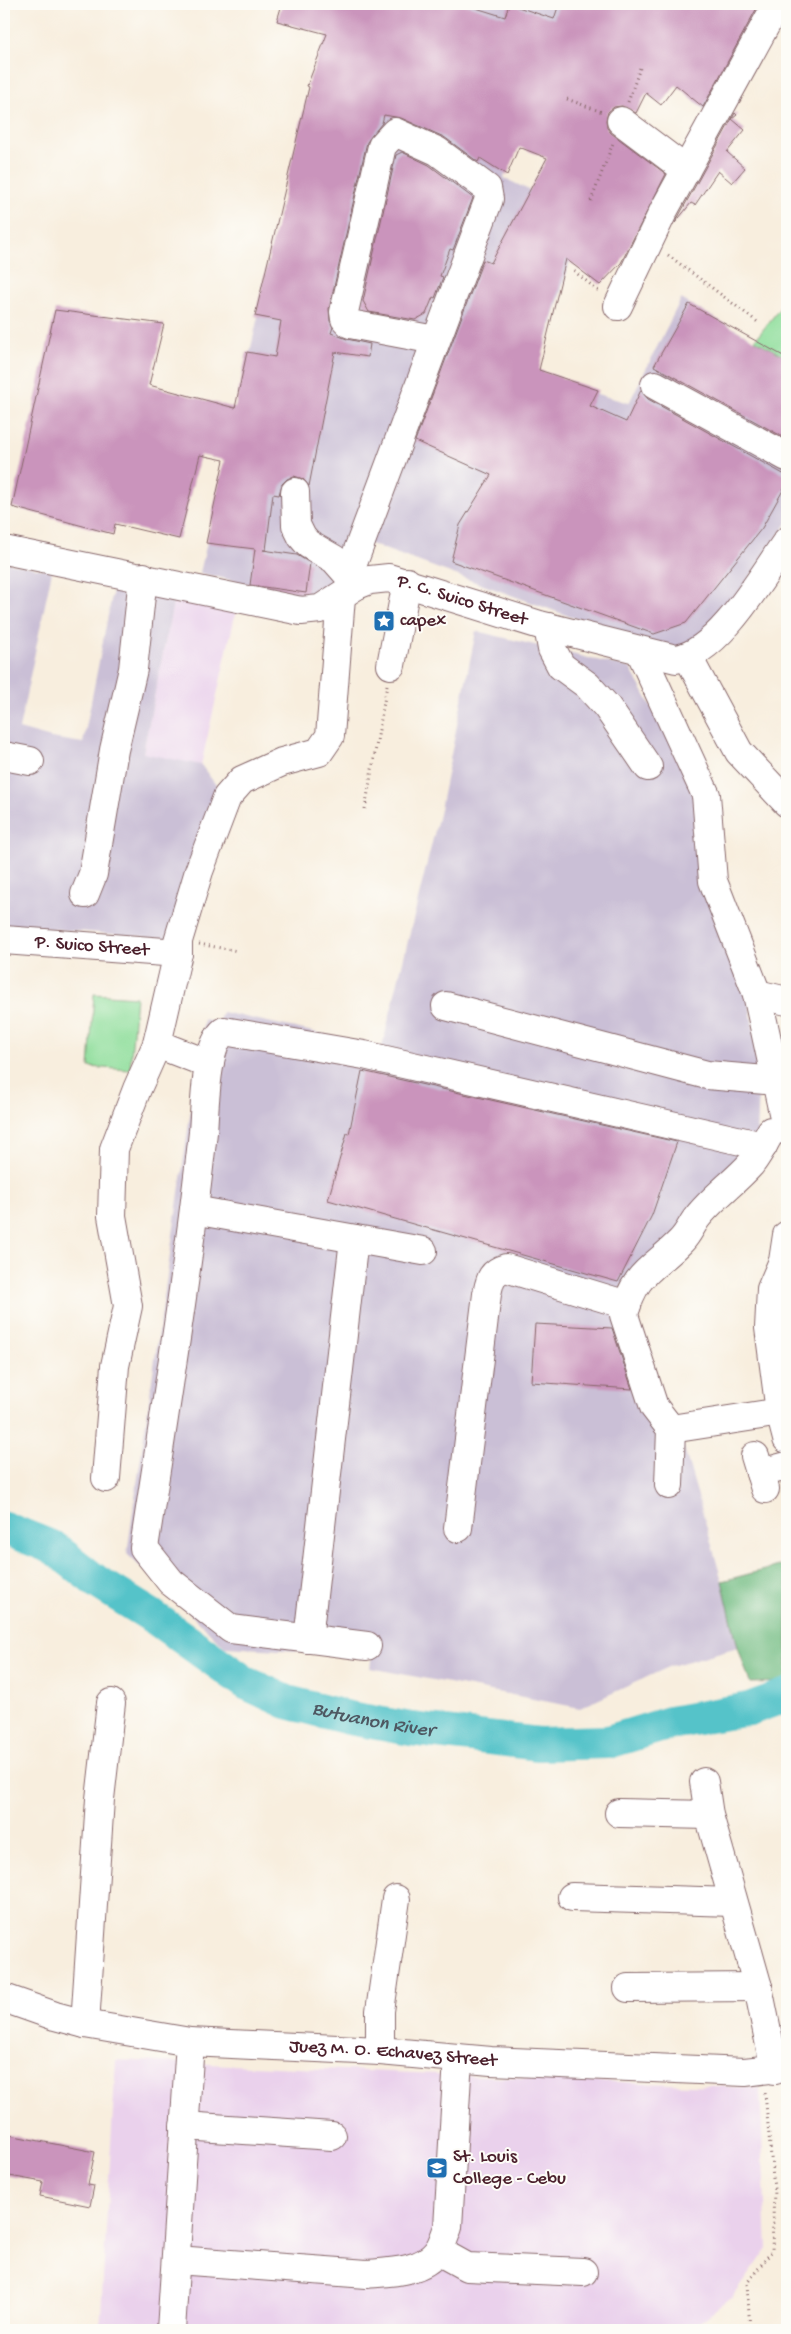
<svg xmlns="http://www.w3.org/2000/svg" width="791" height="2334" font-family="'Gochi Hand',sans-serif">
  <rect width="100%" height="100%" fill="#fdfcf7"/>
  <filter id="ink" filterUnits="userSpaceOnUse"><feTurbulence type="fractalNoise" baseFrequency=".02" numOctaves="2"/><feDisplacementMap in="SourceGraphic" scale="10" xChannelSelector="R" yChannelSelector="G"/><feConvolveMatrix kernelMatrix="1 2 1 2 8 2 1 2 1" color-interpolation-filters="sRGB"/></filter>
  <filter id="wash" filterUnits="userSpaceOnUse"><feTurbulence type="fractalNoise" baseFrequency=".0096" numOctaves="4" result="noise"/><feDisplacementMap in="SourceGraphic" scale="20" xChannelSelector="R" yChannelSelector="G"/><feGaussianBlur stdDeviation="1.12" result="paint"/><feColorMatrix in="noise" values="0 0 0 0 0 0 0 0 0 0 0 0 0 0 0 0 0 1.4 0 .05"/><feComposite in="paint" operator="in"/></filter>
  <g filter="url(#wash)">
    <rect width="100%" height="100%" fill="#f8eede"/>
    <path fill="#ead1ec" d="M174 598 236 611 201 765 143 754Z
      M116 2060 760 2088 767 2248 733 2296 688 2330 441 2325 397 2330H100Z"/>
    <path fill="#cabfd6" d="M339 4H775L711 116 649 58 554 28 504 178 583 216 536 377 629 403 681 299 787 358V523L712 633 682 649 654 647 351 537 322 601 200 573 309 91Z
      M4 562 52 571 19 729 51 738 83 743 114 585 174 598 143 753 201 765 219 789 173 939 4 925Z
      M476 631 630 668 695 786 747 990 760 1068 757 1135 668 1241 616 1291 681 1437 722 1581 738 1647 671 1666 580 1708 370 1668 372 1655 225 1647 127 1554 204 1019 218 1023 222 1012 382 1047 439 814Z"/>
    <path fill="#90de9c" stroke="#6d7e64" d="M787 299V358L755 340Z
      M94 994 136 997 130 1070 89 1067Z"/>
    <path fill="#74bd84" stroke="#5f6e58" d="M787 1564V1682L750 1683 738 1647 722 1581Z"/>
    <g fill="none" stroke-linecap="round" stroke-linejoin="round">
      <path stroke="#55c3c9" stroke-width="34" id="s1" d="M4 1528 54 1548 97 1582 152 1616 246 1683 287 1702 349 1718 411 1729 539 1744 608 1742 670 1723 749 1709 787 1695"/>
    </g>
    <g id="blocks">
      <path fill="#ca94bc" d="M282 4H463L505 17 509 4 554 19 559 4H759L703 107 676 85 661 105 646 93 636 113 622 106 614 107 608 112 606 120 607 128 611 133 666 174 621 263 600 285 566 259 539 370 598 390 590 406 626 422 641 390 648 399 787 476V483L762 528 686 623 654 634 451 561 460 525 491 475 415 441 483 260 491 263 547 158 519 147 507 175 480 158 478 162 444 137 401 118 384 115 382 123 367 142 329 309 330 321 333 327 331 333 347 339 370 344 368 357 335 352 309 486 303 479 294 476 287 479 282 484 279 495 273 494 266 550H263L297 555 310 563 306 593 250 585 255 549 206 543 224 460 200 455 179 539 115 524 113 534 12 507 55 310 164 324 149 385 235 408 247 352 275 357 281 321 255 316 309 87 307 86 327 34 277 21Z
        M735 113 737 115 732 119 745 130 727 152 745 168 732 183 718 171 695 205 691 203 675 223Z
        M402 152 429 165 473 198 453 250 450 249 440 276 443 277 435 298 433 297 426 314 415 320 369 312 363 301 396 155Z
        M689 304 787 358V439L654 366Z
        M362 1071 677 1142 652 1215 618 1282 328 1200 347 1133 349 1134Z
        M535 1324 612 1328 632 1389 531 1382Z
        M4 2134 95 2152 88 2185 94 2186 90 2206 40 2196 43 2182 4 2175Z"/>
    </g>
  </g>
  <g filter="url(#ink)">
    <use href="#blocks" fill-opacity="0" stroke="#87676a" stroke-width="1"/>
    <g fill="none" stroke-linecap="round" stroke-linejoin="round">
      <g stroke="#87676a" stroke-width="30">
        <g id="minor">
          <path d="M621 121 686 170"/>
          <path d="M618 306 664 210 777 4"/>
          <path d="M655 385 787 457"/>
          <path d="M295 492 296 525 302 537 308 544 334 559 357 585"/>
          <path id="s2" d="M4 550 301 611 320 609 357 585 370 580 389 578 540 625 676 659C719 653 762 576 787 541"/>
          <path d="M349 574 489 199 487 188 437 151 395 132 382 146 344 312 345 319 350 324 435 340"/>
          <path d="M548 627 552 649 561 666 587 685 607 707 648 767"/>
          <path d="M640 651 706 795 713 881 757 994 787 1131"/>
          <path d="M688 657 739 752 787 803"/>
          <path d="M391 665 407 582"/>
          <path d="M4 756 30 761"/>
          <path d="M85 894 93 874 114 750 133 669 143 577"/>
          <path id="s3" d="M4 940 178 953"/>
          <path d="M757 994 787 1001"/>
          <path d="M446 1006 707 1075 777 1081"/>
          <path d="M157 1044 201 1061 210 1062"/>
          <path d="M194 1210 423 1251"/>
          <path d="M787 1235 783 1261 771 1289 769 1328 780 1412 787 1439"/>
          <path d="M671 1429 787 1411"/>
          <path d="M755 1456 765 1489"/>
          <path d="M760 1473 787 1466"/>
          <path d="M106 1478 115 1366 128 1306 112 1216 114 1149 137 1089 157 1044 178 953V941L199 871 227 797 242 780 282 762 319 752 330 736 341 597"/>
          <path d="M669 1485 671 1429 654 1407 624 1315C634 1272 654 1269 681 1241 688 1234 691 1226 696 1219 712 1198 734 1183 751 1164 759 1154 765 1142 771 1131"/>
          <path d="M458 1528 487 1294C490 1280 491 1272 506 1268L627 1305"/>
          <path d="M308 1639 354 1239"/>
          <path d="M367 1646 231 1629 171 1582 144 1548C165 1410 188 1271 203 1132 205 1107 205 1046 224 1031L364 1055 763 1146"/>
          <path d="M704 1782 709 1815 758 1987 775 2070"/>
          <path d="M619 1813 709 1815"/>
          <path d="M572 1897 733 1902"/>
          <path d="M628 1988 758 1987"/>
          <path id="s4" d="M4 1998 55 2016 85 2024 190 2042 380 2051 491 2061 745 2072 787 2067"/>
          <path d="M85 2024 100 1799 111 1703"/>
          <path d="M380 2051V2011L396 1899"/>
          <path d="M184 2126 332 2136"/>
          <path d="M438 2251 467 2267 583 2272"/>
          <path d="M176 2260 367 2274C390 2272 421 2272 437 2252 442 2246 445 2235 448 2227L458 2059"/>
          <path d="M171 2330 190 2042"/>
        </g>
      </g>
      <path stroke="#87676a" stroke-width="3" stroke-dasharray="1 4" stroke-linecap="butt" d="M567 99 602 112
        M628 102 641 65
        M591 201 613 143
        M668 255 759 323
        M574 271 601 293
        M365 809 387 685
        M199 944 238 951
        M750 2330 747 2283 772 2251 774 2189 765 2093"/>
      <use href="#minor" stroke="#fff" stroke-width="28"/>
    </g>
  </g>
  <defs>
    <g id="sight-square" transform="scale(1.125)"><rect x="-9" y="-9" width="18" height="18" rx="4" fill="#1f6fb2" stroke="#fdfcf7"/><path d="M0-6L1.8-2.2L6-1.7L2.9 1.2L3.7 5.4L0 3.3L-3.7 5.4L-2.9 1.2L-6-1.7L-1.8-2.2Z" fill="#fff"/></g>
    <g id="university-square" transform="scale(1.125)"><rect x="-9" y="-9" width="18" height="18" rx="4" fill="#1f6fb2" stroke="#fdfcf7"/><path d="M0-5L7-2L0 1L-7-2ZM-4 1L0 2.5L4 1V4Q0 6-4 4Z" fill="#fff"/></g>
  </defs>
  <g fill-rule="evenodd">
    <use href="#sight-square" x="384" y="621"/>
    <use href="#university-square" x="437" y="2168"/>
  </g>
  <g text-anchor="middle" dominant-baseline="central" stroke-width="4" stroke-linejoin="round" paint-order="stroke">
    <g font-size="19" fill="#4a1f2b" stroke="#fdfcf7">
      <text stroke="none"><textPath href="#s2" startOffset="476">P. C. Suico Street</textPath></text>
      <text stroke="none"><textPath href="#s3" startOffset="88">P. Suico Street</textPath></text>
      <text stroke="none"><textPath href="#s4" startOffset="395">Juez M. O. Echavez Street</textPath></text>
    </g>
    <g font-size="19" fill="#4a1f2b" stroke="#fdfcf7" text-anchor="start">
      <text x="400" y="621">capex</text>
      <text x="453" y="2157">St. Louis<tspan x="453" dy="22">College - Cebu</tspan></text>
    </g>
    <g font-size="20" font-style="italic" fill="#4e5862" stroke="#fdfcf7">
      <text stroke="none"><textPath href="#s1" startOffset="422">Butuanon River</textPath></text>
    </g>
  </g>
  <rect width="791" height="2334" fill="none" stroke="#fdfcf7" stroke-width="20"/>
</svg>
